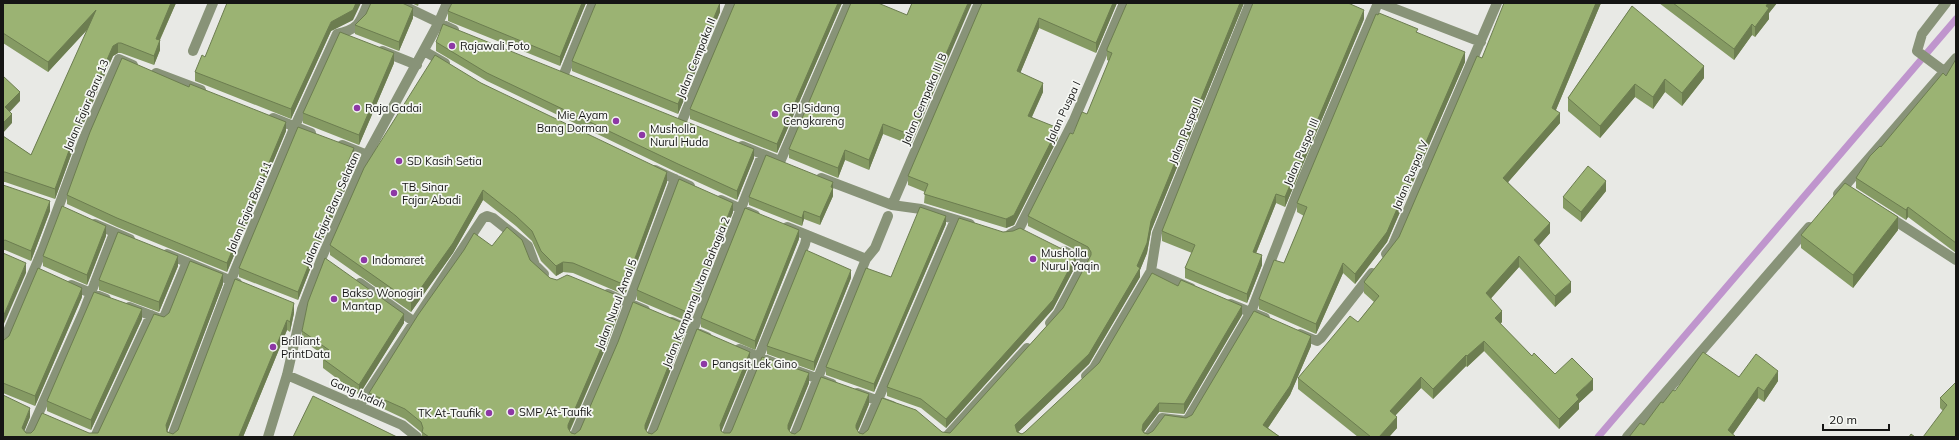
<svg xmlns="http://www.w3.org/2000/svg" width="1959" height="440" font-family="Mulish,sans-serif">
  <rect width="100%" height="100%" fill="#e8e9e5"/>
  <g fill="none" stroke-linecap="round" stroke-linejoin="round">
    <path stroke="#bf95cd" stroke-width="7" d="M1598 437 1956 19"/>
    <path stroke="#889378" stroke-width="10" d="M398 3 454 30
      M1380 3 1481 42
      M193 51 213 3
      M382 51 417 65
      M424 51 445 63
      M1944 71 1917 51 1922 34 1946 3
      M156 73 201 90
      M564 74 593 3
      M273 118 311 133
      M682 121 731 3
      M342 145 367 155
      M742 146 777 160
      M780 162 849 3
      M655 170 690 186
      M821 178 892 205 921 209 970 224
      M1838 194 1956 58
      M721 200 755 215
      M892 205 979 3
      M1886 215 1956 260
      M95 224 130 239
      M787 227 866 259
      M1010 234 1019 229 1074 120 1124 3
      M167 254 237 283
      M1386 254 1393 245 1497 3
      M1151 271 1191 288
      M360 283 413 321
      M71 285 106 299
      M608 294 645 310
      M1230 304 1265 318
      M129 307 163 320 187 262
      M672 322 707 337
      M1050 323 1058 313 1085 262 1064 251
      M1300 334 1317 341 1321 338 1372 273
      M3 343 43 249 84 138 119 59 133 65
      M739 349 774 363
      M797 371 832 384
      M287 375 402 425 417 437
      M1086 376 1094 368 1151 271 1157 233 1250 3
      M857 393 892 406
      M359 406 483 218 487 216 493 218 528 246 535 265 544 274
      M28 437 84 311 114 233
      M95 437 151 315
      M172 437 231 280 295 126 337 34C359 29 360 23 368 3
      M268 437 287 375 302 309 322 257 367 155 438 24 447 3
      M574 437 612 349 675 179
      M651 437 762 155
      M726 437 805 244 807 235
      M794 437 866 259 875 248 888 216
      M862 437 955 220
      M946 437 1027 348
      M1148 437 1162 418 1187 421 1251 312 1301 183 1378 3
      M1627 437 1809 227"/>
  </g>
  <path fill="#859a63" d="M3 3H176L160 40V50L154 65 121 53H118L113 56 78 136 55 199 5 182H3V136L31 155 88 29 48 72 3 43Z
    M411 3H419L418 6Z
    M452 3H586L560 66 448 21V11Z
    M720 3V12L678 114 572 71V61Z
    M735 3H842L777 153 690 119V109Z
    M912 3 911 145 883 134 869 170 845 160 838 178 789 158V149L907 15Z
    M982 3H1117L1096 53 1039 28 1020 73 1043 92 1032 117 1058 138 1014 225 1006 228 924 203 925 192 908 185V176Z
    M1127 3H1244L1151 231 1147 253 1140 270V277L1089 364 1018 432 1022 434 1242 315 1184 414 1159 412 1144 432 1148 434 1192 415 1311 346 1290 395 1268 428 1280 437H422V434L421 432 405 419 369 402V393L492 246 530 260 550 278 621 307 606 347 570 431 571 433 575 434 580 430 685 334 646 431 648 433 652 434 750 362 721 431 724 433H730L809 383 789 431 791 433 795 434 869 404 858 431 859 433 863 434 942 432 950 433 1063 308 1089 258 1088 256 1028 226V216L1073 134 1087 114 1109 61 1107 60V51Z
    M1601 3 1556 110 1560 123 1508 182 1550 233 1539 245 1571 292 1555 307 1519 267 1491 298 1502 322 1500 324 1532 356 1555 374 1593 390 1579 403V409L1559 429 1484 351 1467 367 1466 366 1433 399 1421 388 1395 416 1397 428 1389 437H1358L1298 389V378L1358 322 1374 302 1364 293V282L1399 237 1482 58 1550 4Z
    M1659 3H1777L1769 13V19L1755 37 1752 35 1734 60Z
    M1632 6 1704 78 1682 106 1665 92 1653 109 1635 97 1600 138 1568 111V98Z
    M366 14 413 18 399 51 355 34V25Z
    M1378 15 1418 33 1465 62 1387 242 1355 284 1343 273 1316 334 1259 309V299L1284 263 1304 216 1297 212V203Z
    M1364 19 1285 207 1276 203 1256 253 1262 265 1247 303 1185 278V268L1192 253 1162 241V231Z
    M353 20 331 31 291 119 195 81V72L205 57Z
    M436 42 754 158 737 200 678 173 487 81 436 51Z
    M1956 59V253L1908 217 1906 220 1856 188V178L1881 147 1946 76Z
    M394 63 359 145 303 123V113Z
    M481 83 667 182 625 295 573 273 563 272 556 276 541 261 532 241 516 226 483 200 453 253 411 312 330 255V245Z
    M286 131 227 272 117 227 67 204V195Z
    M354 157 344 181 345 190 316 254 298 300 239 277V268Z
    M3 185 50 211 31 261 5 250H3Z
    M833 190V196L820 225 804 219 802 226 749 205V197Z
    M1606 191 1581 222 1563 208V197Z
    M733 212 689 322 637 300V290Z
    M946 224 874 392 826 375V367L891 277Z
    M1898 230 1853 288 1801 248V235Z
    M106 236 87 285 43 266V256Z
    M799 239 755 350 701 327V318Z
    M1076 265 1053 309 946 428 921 408 887 396V387Z
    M178 266 159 312 99 290V280Z
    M851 278 814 371 767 354V346Z
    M223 284 167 431 173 434 178 430 294 313 290 332 287 330 243 437H3L30 417 24 431 26 433H98L164 317Z
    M82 297 35 406 3 393V339L4 340Z
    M142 319 91 430 47 411V401Z
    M404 323 359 395 323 368V359L325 356 302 340V331Z
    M1739 377 1778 381 1764 402 1758 398 1733 434 1644 425 1675 391Z
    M1956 382V437L1943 411 1940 408V398Z"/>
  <path fill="#6c7d50" d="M171 3H176L156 48V39Z
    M356 3H361L353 20 331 31 291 119V109L331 22Z
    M582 3H586L560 66V57Z
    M720 3V12L678 114V104Z
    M838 3H842L777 153V144Z
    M968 3H972L911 145V135Z
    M1113 3H1117L1096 53V43Z
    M1240 3H1244L1151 231 1147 253 1140 270V277L1089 364 1015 435V425L1137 266 1151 221Z
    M1596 3H1601L1552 119V108Z
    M1768 3H1777L1769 13V19L1755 37V27L1766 6Z
    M413 8V18L399 51V42Z
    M96 10V20L48 72V62Z
    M1364 10V19L1285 207V197Z
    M1039 18V28L1017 81V71Z
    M1752 24V35L1734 60V49Z
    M160 40V50L154 65V56Z
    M118 43V53L113 56 78 136 55 199V189L78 126 113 46Z
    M1465 52V62L1387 242 1355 284V274Z
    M394 53V63L359 145V135Z
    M1704 66V78L1682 106V93Z
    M1665 79V92L1653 109V97Z
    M1043 83V92L1028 125V116Z
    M1635 84V97L1600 138V126Z
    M20 92V101L5 117V107Z
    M1560 113V123L1503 188V178Z
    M12 114V123L3 133V123Z
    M286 122V131L227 272V263Z
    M883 124V134L869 170V160Z
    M1058 128V138L1014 225 1006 228V219Z
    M354 148V157L341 188V179Z
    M754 149V158L737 200V191Z
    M845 150V160L838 178V168Z
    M667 172V182L625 295V285Z
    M345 181V190L316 254 298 300V292L316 246Z
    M1606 181V191L1581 222V212Z
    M833 182V196L820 225V217Z
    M483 190V200L453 253 411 312V302Z
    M1276 194V203L1253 261V252Z
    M50 201V211L31 261V251Z
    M733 203V212L689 322V313Z
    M1908 207V217L1906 220V210Z
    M804 211V219L802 226V218Z
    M946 216V224L874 392V384Z
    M1898 217V230L1853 288V275Z
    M1550 223V233L1534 251V240Z
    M106 226V236L87 285V275Z
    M799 230V239L755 350V341Z
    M1262 255V265L1247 303V294Z
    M178 256V266L159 312V302Z
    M1076 256V265L1053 309 946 428V419Z
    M1519 256V267L1486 304V293Z
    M563 262V272L556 276V266Z
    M26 263V273L3 326V317Z
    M1343 263V273L1316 334V324Z
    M851 270V278L814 371V362Z
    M223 274V284L166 435V425Z
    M1571 282V292L1555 307V296Z
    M82 288V297L35 406V396Z
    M621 297V307L606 347 568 434V425Z
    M294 303V313L290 332V322Z
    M1242 306V315L1184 414V404Z
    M142 309V319L91 430V420Z
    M1502 311V322L1495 329V318Z
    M404 314V323L359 395V385Z
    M287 320V330L243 437 239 436Z
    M685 324V334L645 435V425Z
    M1311 336V346L1290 395 1263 435V425Z
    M1484 341V351L1467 367V356Z
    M750 352V362L720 435V425Z
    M1466 355V366L1433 399V389Z
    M1778 371V381L1764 402V391Z
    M809 373V383L788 435V425Z
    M1421 377V388L1390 421V411Z
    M1593 379V390L1579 403V409L1559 429V419L1576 395Z
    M1758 387V398L1731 437 1728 430Z
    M869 394V404L856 435V425Z
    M1159 403V412L1143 433 1142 430 1143 424Z
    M30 408V417L22 437V428Z
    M1397 417V428L1389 437H1379Z"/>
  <path fill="#9bb373" stroke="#6c7d50" d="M3 3H171L156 39 160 40 154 56 121 43H118L113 46 78 126 55 189 5 172H3V136L31 155 96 10 48 62 3 33Z
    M227 3H356L353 10 331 22 291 109 195 72 202 55 205 57Z
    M371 3H402L413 8 399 42 355 25 366 14Z
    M452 3H582L560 57 448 11Z
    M596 3H720L678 104 572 61Z
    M735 3H838L777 144 690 109Z
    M851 3H878L907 15 912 3H968L911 135 883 124 869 160 845 150 838 168 789 149Z
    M982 3H1113L1096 43 1039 18 1017 71 1043 83 1028 116 1058 128 1014 215 1006 219 924 194 928 184 908 176Z
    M1127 3H1240L1151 221 1147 243 1137 266 1140 268 1089 354 1015 425 1017 432 1022 434 1025 432 1099 363 1152 273 1178 286 1181 280 1242 306 1184 404 1159 403 1143 424 1142 430 1144 433 1148 434 1153 431 1165 415 1186 418 1192 415 1254 311 1311 336 1290 386 1263 425 1280 437H429L422 432 423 428 421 422 405 409 369 393 418 315 464 250 474 233 492 246 507 227 522 240 530 260 550 278 557 280 567 275 570 276 621 297 606 337 568 425V428L571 433 575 434 580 430 618 342 633 302 685 324 645 425V429L648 433 652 434 657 430 697 329 750 352 720 425 721 431 724 433H730L732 430 762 357 809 373 788 425V429L791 433 795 434 800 430 821 377 869 394 856 425V428L859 433 863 434 868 430 882 398 916 410 942 432 950 433 1063 308 1091 255V252L1088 247 1028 216 1070 133 1073 134 1082 112 1087 114 1112 53 1107 51V49Z
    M1253 3H1348L1364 10 1285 197 1276 194 1253 252 1262 255 1247 294 1185 268 1195 245 1162 231Z
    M1504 3H1549L1550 4 1551 3H1596L1552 108 1560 113 1503 178 1550 223 1534 240 1571 282 1555 296 1519 256 1486 293 1502 311 1495 318 1532 356 1534 353 1555 374 1572 358 1593 379 1576 395 1579 399 1559 419 1484 341 1467 356 1466 355 1433 389 1421 377 1390 411 1397 417 1379 437H1371L1298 378 1350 316 1358 322 1379 296 1364 282 1399 237 1477 56 1482 58Z
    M1673 3H1768L1766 6 1769 8 1755 27 1752 24 1734 49Z
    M1632 6 1704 66 1682 93 1665 79 1653 97 1635 84 1600 126 1568 98Z
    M1379 13 1418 29 1416 32 1465 52 1387 232 1355 274 1343 263 1316 324 1259 299 1274 260 1284 263 1299 227 1307 207 1297 203 1376 14 1378 15Z
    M443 24 754 149 737 191 678 164 487 73 436 42Z
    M340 32 394 53 359 135 303 113Z
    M435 55 481 83 667 172 625 285 573 263 563 262 556 266 541 251 532 231 516 216 483 190 453 243 411 302 330 245 364 168Z
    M122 58 189 87 190 84 286 122 227 263 117 218 67 195 90 132Z
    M1956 59V243L1908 207 1906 210 1856 178 1870 156 1880 146 1881 147 1943 73 1946 76Z
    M3 76 20 92 5 107 12 114 3 123Z
    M298 127 354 148 341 179 345 181 316 246 298 292 239 268Z
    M766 155 833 182 831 187 833 188 820 217 804 211 802 218 749 197Z
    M1588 166 1606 181 1581 212 1563 197Z
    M679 179 733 203 689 313 637 290Z
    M1845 183 1898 217 1853 275 1801 235Z
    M3 185 50 201 31 251 5 240 3 241Z
    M62 206 106 226 87 275 43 256Z
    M920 207 946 216 874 384 826 367 866 268 891 277Z
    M745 208 799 230 755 341 701 318Z
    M959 218 1003 232 1013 231 1020 228 1076 256 1053 300 946 419 921 399 887 387Z
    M118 232 178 256 159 302 99 280Z
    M806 250 851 270 814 362 767 346Z
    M3 253 26 263 3 317Z
    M325 258 404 314 359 385 323 359 329 350 302 331 308 302Z
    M190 261 223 274 166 425 167 432 173 434 178 430 235 279 294 303 290 322 287 320 239 436 243 437H3V395L30 408 22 428 26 433H31L34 430 42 413 89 433H98L154 314 164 317 169 313Z
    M38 268 82 288 35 396 3 383V339L4 340 9 336Z
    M94 292 142 309 91 420 47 401Z
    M1703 352 1739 377 1756 354 1778 371 1764 391 1758 387 1728 430 1736 437H1629L1640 423 1644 425 1661 402 1663 403 1673 390 1675 391Z
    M1956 382V437H1923L1947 405 1940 398Z
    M313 396 397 437H293Z
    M1911 434 1915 437H1909Z"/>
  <g fill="#8d38a5" stroke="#f5f7f3" stroke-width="1.5">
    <circle cx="452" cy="46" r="4"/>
    <circle cx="357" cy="108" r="4"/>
    <circle cx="775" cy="114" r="4"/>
    <circle cx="616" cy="121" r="4"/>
    <circle cx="642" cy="135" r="4"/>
    <circle cx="399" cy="161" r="4"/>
    <circle cx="394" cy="193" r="4"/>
    <circle cx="1033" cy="259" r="4"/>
    <circle cx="364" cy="260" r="4"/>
    <circle cx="334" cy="299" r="4"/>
    <circle cx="273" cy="347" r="4"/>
    <circle cx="704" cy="364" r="4"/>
    <circle cx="511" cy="412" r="4"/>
    <circle cx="489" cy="413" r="4"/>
  </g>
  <g text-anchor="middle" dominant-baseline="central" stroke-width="3.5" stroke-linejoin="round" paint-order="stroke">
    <g font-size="11" fill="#151514" stroke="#f5f7f3" text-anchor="start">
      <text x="460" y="46">Rajawali Foto</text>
      <text x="365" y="108">Raja Gadai</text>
      <text x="783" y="108">GPI Sidang<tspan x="783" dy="13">Cengkareng</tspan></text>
      <text x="608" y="115" text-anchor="end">Mie Ayam<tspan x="608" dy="13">Bang Dorman</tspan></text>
      <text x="650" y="129">Musholla<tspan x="650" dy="13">Nurul Huda</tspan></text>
      <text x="407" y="161">SD Kasih Setia</text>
      <text x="402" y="187">TB. Sinar<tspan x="402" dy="13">Fajar Abadi</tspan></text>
      <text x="1041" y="253">Musholla<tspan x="1041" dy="13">Nurul Yaqin</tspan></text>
      <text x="372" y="260">Indomaret</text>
      <text x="342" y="293">Bakso Wonogiri<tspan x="342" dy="13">Mantap</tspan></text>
      <text x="281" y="341">Brilliant<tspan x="281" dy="13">PrintData</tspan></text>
      <text x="712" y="364">Pangsit Lek Gino</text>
      <text x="519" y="412">SMP At-Taufik</text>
      <text x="481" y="413" text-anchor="end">TK At-Taufik</text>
    </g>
    <g font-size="11" fill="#151514" stroke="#f5f7f3">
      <text transform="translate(696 58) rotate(-68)">Jalan Cempaka II</text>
      <text transform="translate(924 99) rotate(-67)">Jalan Cempaka III B</text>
      <text transform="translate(86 105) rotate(-67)">Jalan Fajar Baru 13</text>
      <text transform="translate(1063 112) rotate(-65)">Jalan Puspa I</text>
      <text transform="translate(1185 131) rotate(-68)">Jalan Puspa II</text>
      <text transform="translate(1301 152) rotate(-67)">Jalan Puspa III</text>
      <text transform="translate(1410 175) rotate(-67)">Jalan Puspa IV</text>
      <text transform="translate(249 207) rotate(-67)">Jalan Fajar Baru 11</text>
      <text transform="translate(331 209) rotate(-66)">Jalan Fajar Baru Selatan</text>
      <text transform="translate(696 292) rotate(-68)">Jalan Kampung Utan Bahagia 2</text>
      <text transform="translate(616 304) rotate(-69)">Jalan Nurul Amal 5</text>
      <text transform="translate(358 393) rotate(24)">Gang Indah</text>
    </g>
  </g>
  <rect width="1959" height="440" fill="none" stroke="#151514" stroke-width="8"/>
  <path d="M1823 424v6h66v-6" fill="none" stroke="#151514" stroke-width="2"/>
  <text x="1829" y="424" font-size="12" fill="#151514" stroke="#f5f7f3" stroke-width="3" paint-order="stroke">20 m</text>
</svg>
